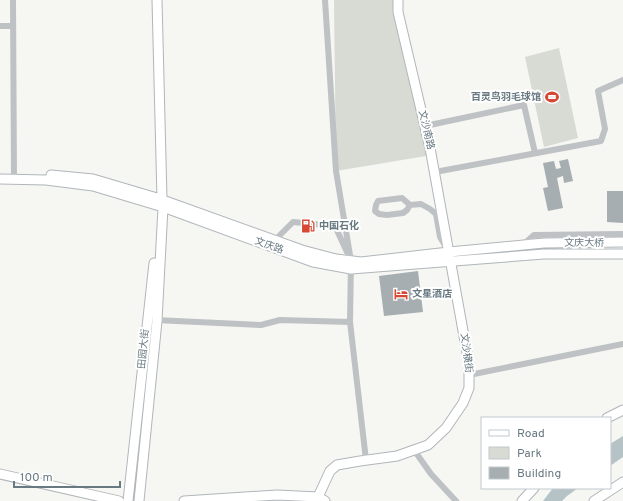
<svg xmlns="http://www.w3.org/2000/svg" width="623" height="501" font-family="Overpass,'Noto Sans SC',sans-serif">
  <rect width="100%" height="100%" fill="#f6f6f3"/>
  <path fill="#d7dbd3" d="M334 0H398L432 155 336 171Z
    M559 48 578 138 544 147 525 57Z"/>
  <path fill="#b6c3c6" d="M623 436V457L610 466V444Z
    M553 488H578L567 496 562 501H543Z"/>
  <path fill="#a6aeb2" d="M568 159 573 181 564 183 563 176 557 178 563 208 548 211 543 188 548 187 543 163 554 161 556 169 561 168 559 161Z
    M607 191H623V223L607 222Z
    M418 271 423 312 384 316 379 276Z"/>
  <g fill="none" stroke-linecap="round" stroke-linejoin="round">
    <g stroke="#b0b6ba" stroke-width="11">
      <path id="secondary" d="M51 175 93 179 157 198 302 250 336 259 361 262 449 252 544 243 623 242
        M0 179 46 180 93 186 163 207 313 262 351 269 544 254H623
        M607 418 623 410
        M0 474 119 501
        M318 497 330 471 337 465 360 461 397 456 428 445 446 428 463 403 469 388V364L430 148 398 12V0
        M128 501 154 263
        M139 501 157 321 163 207 162 199 157 0
        M184 501 277 495 318 497 325 501
        M522 501 534 488
        M594 501 623 482"/>
    </g>
    <path stroke="#bec2c5" stroke-width="6" d="M13 0 14 179
      M325 0 336 171 351 261 350 322 366 460
      M0 26H13
      M425 126 524 105 535 153
      M435 172 601 141 605 129 598 91 623 80
      M410 205 407 210 403 213 387 215 379 214 375 211 376 205 378 201 402 198 410 205 421 204 430 209 436 214 440 237 446 247
      M275 240 293 222 335 226 347 252
      M524 244 534 235 623 234
      M155 320 261 325 280 320 350 322
      M469 375 623 344
      M414 450 431 474 456 501"/>
    <use href="#secondary" stroke="#fff" stroke-width="9"/>
  </g>
  <defs>
    <g id="stadium-bare" transform="scale(1.08)"><path d="M0-5a6.5 5 0 1 0 0 10a6.5 5 0 1 0 0-10ZM-3.5-1.8h7v3.6h-7Z" fill="#d64734" stroke="#fff" stroke-width="2.5" paint-order="stroke"/></g>
    <g id="fuel-bare" transform="scale(1.08)"><path d="M-5.5-6h7V0h2V4h1.3V-2.5L3-4.5l.8-.8L6-3V5H2.5V1h-1V6h-7ZM-4.2-4.7v3.2H.2V-4.7Z" fill="#d64734" stroke="#fff" stroke-width="2.5" paint-order="stroke"/></g>
    <g id="hotel-bare" transform="scale(1.08)"><path d="M-6-4.5h1.5V1H6V5H4.5V3h-9V5H-6ZM-4 0a1.8 1.8 0 1 1 3.6 0ZM.5 0V-2.5h3Q6-2.5 6 0Z" fill="#d64734" stroke="#fff" stroke-width="2.5" paint-order="stroke"/></g>
  </defs>
  <g fill-rule="evenodd">
    <use href="#stadium-bare" x="552" y="97"/>
    <use href="#fuel-bare" x="308" y="226"/>
    <use href="#hotel-bare" x="401" y="294"/>
  </g>
  <g text-anchor="middle" dominant-baseline="central" stroke-width="4" stroke-linejoin="round" paint-order="stroke">
    <g font-size="10" font-weight="bold" fill="#687982" stroke="#fff" text-anchor="start">
      <text x="541" y="97" text-anchor="end">百灵鸟羽毛球馆</text>
      <text x="319" y="226">中国石化</text>
      <text x="412" y="294">文星酒店</text>
    </g>
    <g font-size="10" fill="#687982" stroke="#fff">
      <text transform="translate(426 130) rotate(77)">文沙南路</text>
      <text x="584" y="243">文庆大桥</text>
      <text transform="translate(269 246) rotate(20)">文庆路</text>
      <text transform="translate(144 349) rotate(-84)">田园大街</text>
      <text transform="translate(466 353) rotate(83)">文沙横街</text>
    </g>
  </g>
  <rect x="481" y="417" width="130" height="72" fill="#ffffff" stroke="#c3c9cd"/>
  <rect x="489" y="430" width="20" height="6" fill="#ffffff" stroke="#c3c9cd"/>
  <text x="517" y="437" font-size="12" fill="#687982">Road</text>
  <rect x="489" y="447" width="20" height="12" fill="#d7dbd3" stroke="#c3c9cd"/>
  <text x="517" y="457" font-size="12" fill="#687982">Park</text>
  <rect x="489" y="467" width="20" height="12" fill="#a6aeb2" stroke="#c3c9cd"/>
  <text x="517" y="477" font-size="12" fill="#687982">Building</text>
  <path d="M14 481v6h106v-6" fill="none" stroke="#687982" stroke-width="2"/>
  <text x="20" y="481" font-size="12" fill="#687982" stroke="#ffffff" stroke-width="3" paint-order="stroke">100 m</text>
</svg>
